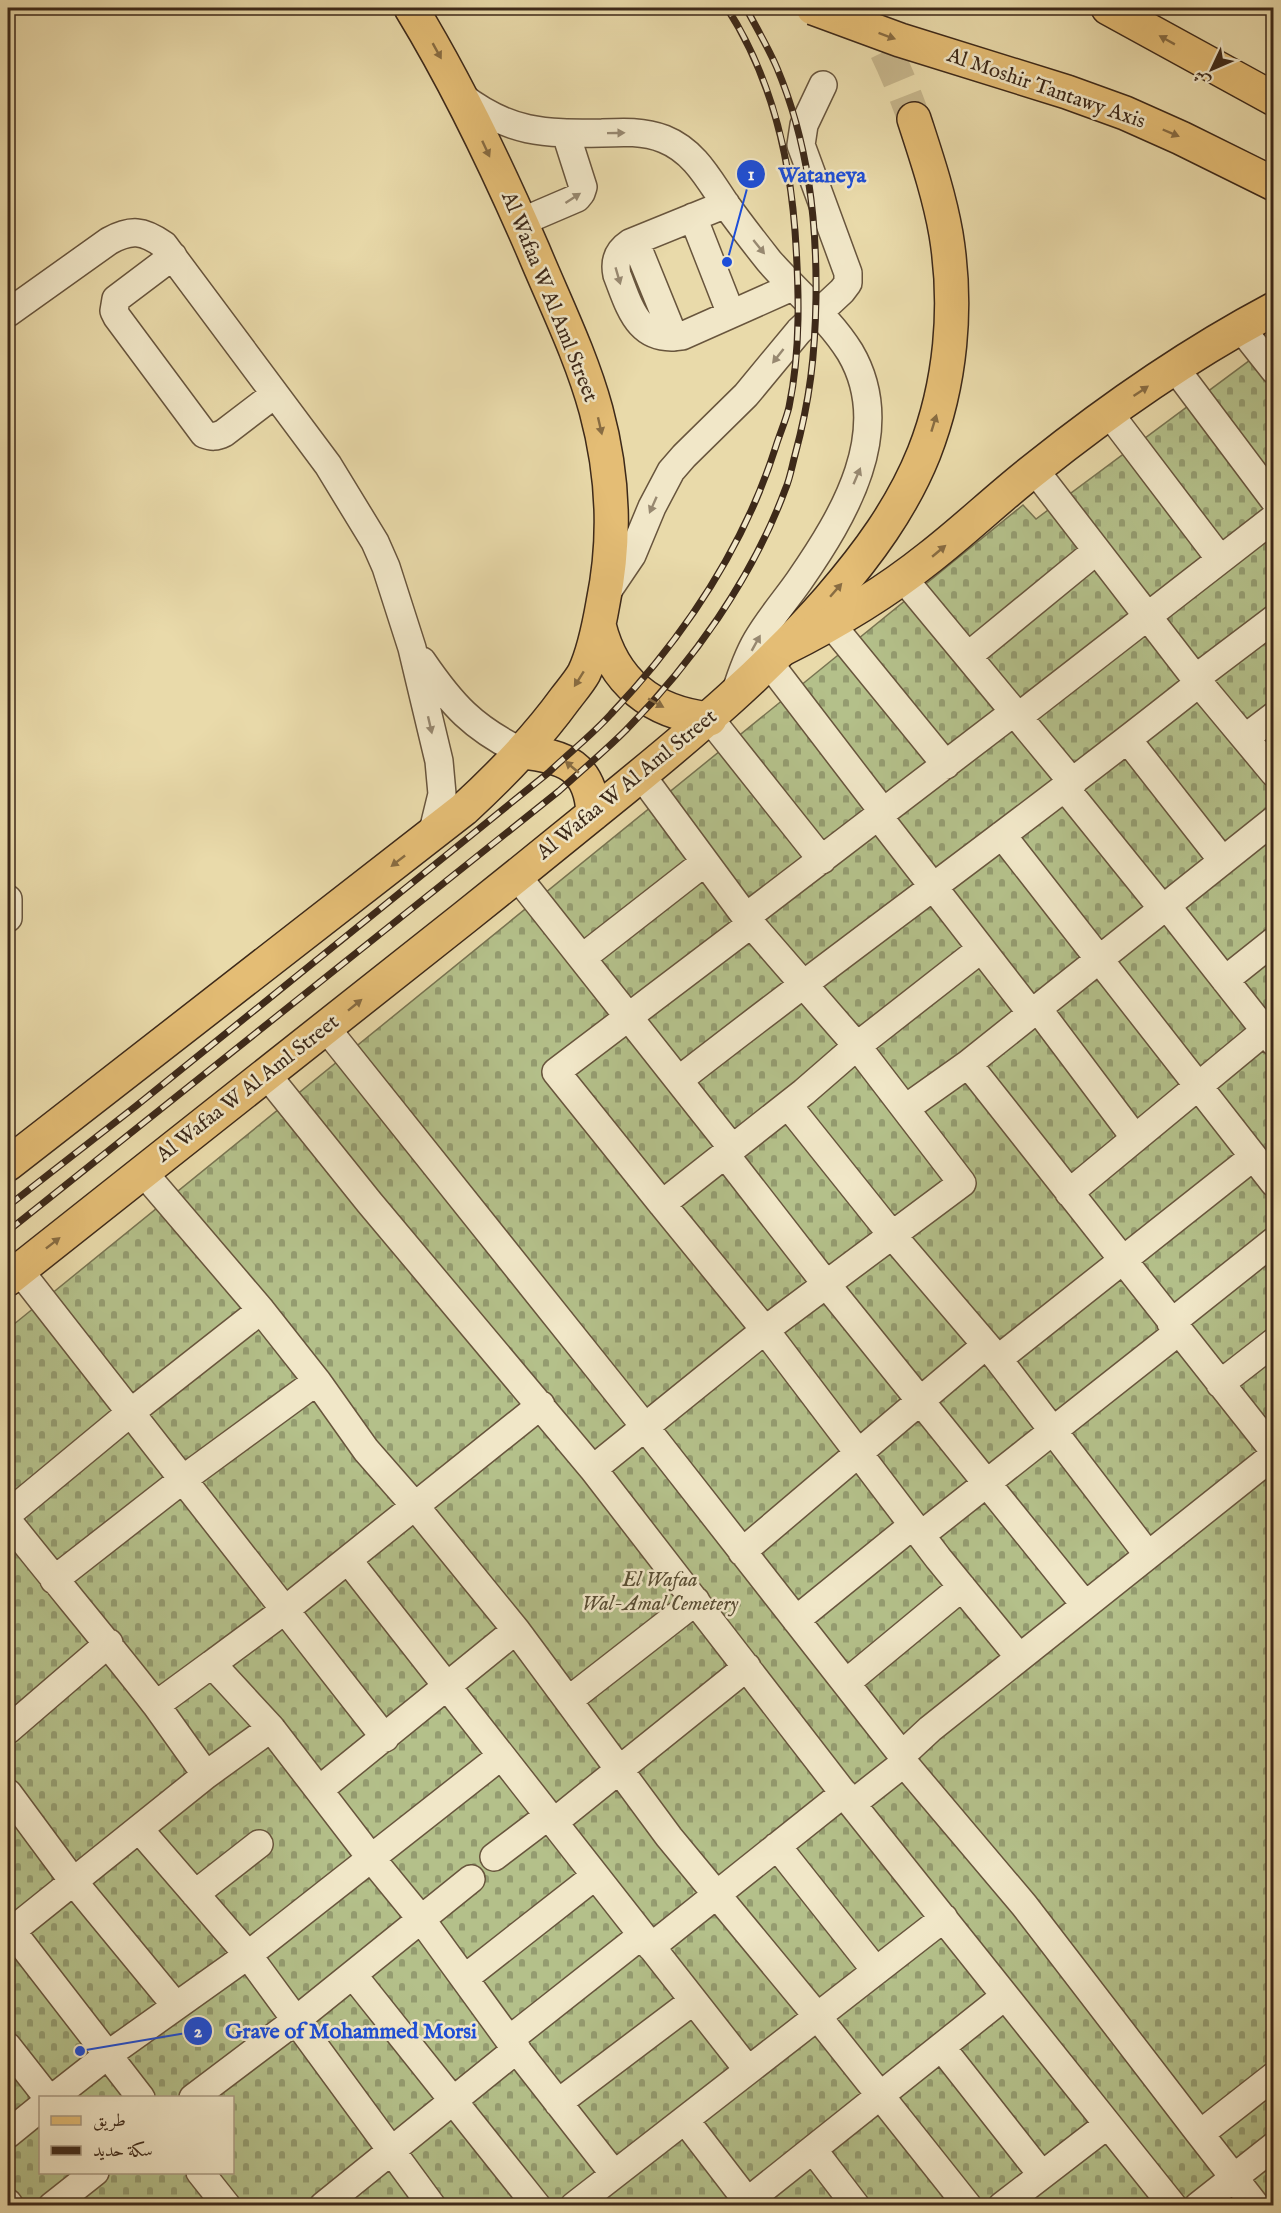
<svg xmlns="http://www.w3.org/2000/svg" width="1281" height="2213" font-family="'IM FELL English',Amiri,serif">
  <defs>
    <pattern id="cemetery-stones" width="16" height="16" patternUnits="userSpaceOnUse" patternTransform="scale(1.5)"><rect width="16" height="16" fill="#b4c08a"/><path d="M2 7V4a2 2 0 0 1 4 0v3zM10 15v-3a2 2 0 0 1 4 0v3z" fill="#949c70"/></pattern>
  </defs>
  <rect width="100%" height="100%" fill="#e9daaa"/>
  <filter id="stains"><feTurbulence type="fractalNoise" baseFrequency=".00333" numOctaves="4"/><feColorMatrix values="0 0 0 0 .2 0 0 0 0 .09 0 0 0 0 .02 0 0 0 .5 -.17"/></filter>
  <radialGradient id="worn" r=".72"><stop offset=".6" stop-color="#630" stop-opacity="0"/><stop offset="1" stop-color="#630" stop-opacity=".3"/></radialGradient>
  <path fill="url(#cemetery-stones)" stroke="#787452" stroke-width="1.5" fill-rule="evenodd" d="M1273 343V2205L8 2206V1329L1023 505 1036 519ZM40 2098H232V2172H40Z"/>
  <g fill="none" stroke-linecap="round" stroke-linejoin="round">
    <path stroke="#c7b78d" stroke-width="33" stroke-dasharray="33 16" stroke-linecap="butt" d="M862 8C884 42 900 80 914 119"/>
    <g stroke="#68553d" stroke-width="30">
      <path id="minor" d="M461 96C509 133 544 134 602 133 623 132 644 131 664 139 694 151 708 178 725 203 739 223 754 242 769 261 795 291 829 318 850 352 896 430 844 516 799 581 785 601 769 619 757 640 747 657 741 675 735 694
        M726 204 630 243C618 251 614 261 617 275 630 308 638 343 682 336L792 287
        M693 217 731 314
        M521 222 577 198 581 193 583 187 566 134
        M635 241 674 337
        M173 256 116 299 114 311 117 317 204 434C212 437 216 437 224 433L275 394
        M8 313 109 241C131 229 143 230 164 245L328 465 375 542 386 567 412 648 439 761 442 794 432 835
        M1240 327 1274 370
        M1175 368 1274 500
        M1109 413 1220 559
        M1034 469 1199 683 1274 773
        M903 578 1073 783
        M605 595 632 555 652 507 671 471 684 456 746 395 799 331 842 291 848 283V273L801 145 804 125 823 85
        M831 624 946 765
        M968 656 1096 551
        M422 661C452 705 473 728 522 752
        M769 663 884 813
        M1196 678 1274 619
        M1018 717 1274 518
        M710 719 822 860
        M1245 738 1274 716
        M1128 740 1222 860
        M1066 789 1162 908
        M879 817 1032 1014
        M1002 835 1274 1183
        M517 876 732 1148
        M8 899V918
        M1166 905 1274 1042
        M746 917 1014 712
        M981 949 857 1046 962 1183 765 1330 938 1558 1019 1657
        M582 958 705 862
        M1225 980 1274 941
        M1038 1009 1135 1138
        M326 1028 645 1427 902 1755
        M968 1064 1274 1451
        M267 1075 369 1202 593 1469 852 1804 1173 2206
        M679 1080C850 946 1029 819 1199 683
        M788 1105 892 1235 986 1345
        M906 1108 968 1064 1274 820
        M725 1154 826 1284 1085 1605
        M143 1172 261 1310 317 1381 366 1450 415 1506 516 1630 669 1837 817 2016 968 2206
        M1069 1193 1265 1031
        M662 1204 556 1072 751 924
        M19 1270 385 1738
        M1171 1323 1274 1241
        M998 1359 1148 1555
        M1220 1384 1274 1342
        M593 1469 765 1330 662 1204 804 1092 857 1046 751 924 641 775
        M8 1514 130 1413 261 1310
        M8 1521C57 1583 108 1643 156 1705L212 1664
        M921 1535 1178 1332
        M742 1552 986 1345 998 1359 1253 1157
        M348 1560 748 2070
        M54 1580 182 1480 317 1381
        M796 1620 913 1525
        M846 1683 962 1587
        M569 1700 696 1601
        M156 1705 206 1775
        M271 1728 212 1664 285 1610 541 1405
        M8 1730 109 1643
        M904 1763 1024 1905 1200 2134
        M319 1790 516 1630
        M8 1793 73 1881 176 2006
        M852 1804 904 1763 902 1755 930 1729 1274 1455
        M553 1823 747 1667
        M139 1829 248 1955 432 2206
        M777 1846 876 1971
        M494 1857 548 1816
        M195 1894 259 1844
        M8 1926 141 2098
        M8 1934 206 1775 271 1728 371 1858 421 1919 509 2040 614 2174
        M651 1947 844 1793
        M353 1975 537 2206
        M465 1978 595 1876
        M509 2040 642 1935
        M8 2047 48 2098
        M942 2048 1042 2175
        M53 2098 109 2054 248 1955 501 1756
        M193 2098 295 2021 471 1879
        M558 2103 693 2001
        M685 2120 751 2206
        M8 2134 40 2108
        M814 2151 856 2206
        M200 2172 227 2206
        M748 2201 1005 1996
        M8 2203 10 2206
        M52 2206 95 2172
        M323 2206 517 2049
        M574 2206 944 1918
        M1002 2206 1107 2125
        M1198 2206 1274 2146
        M1256 2206 1200 2134 1274 2076"/>
    </g>
    <g stroke="#3d2919" stroke-width="36">
      <path id="major" d="M599 625C613 682 652 713 710 719
        M522 752C564 756 591 766 593 814
        M8 1164 464 809C501 775 536 739 565 699 571 691 579 682 584 673 594 652 599 626 603 603 616 540 613 473 596 410 581 355 555 303 533 250 497 167 458 85 411 8
        M8 1279C160 1159 312 1039 464 918 518 875 571 832 625 788 697 729 767 670 829 599 867 555 902 508 924 453 951 384 958 307 946 234 939 194 926 156 914 119"/>
    </g>
    <g stroke="#3d2919" stroke-width="36">
      <path id="highway" d="M1108 8 1274 99
        M783 649C835 623 885 593 930 557 966 529 999 497 1035 469 1110 409 1189 354 1274 309"/>
    </g>
    <use href="#minor" stroke="#f1e7c8" stroke-width="27"/>
    <use href="#major" stroke="#e4bd75" stroke-width="33"/>
    <use href="#highway" stroke="#e4bd75" stroke-width="33"/>
    <g stroke="#3d2919" stroke-width="7">
      <path id="rail" d="M8 1206 136 1106 548 773C569 753 592 735 611 714 684 637 744 547 776 446 780 433 786 420 789 407 801 350 799 288 795 231 789 151 770 75 727 8
        M8 1231 559 791C581 771 605 751 626 730 692 663 752 579 785 490 790 479 792 466 795 455 810 399 815 356 816 298 817 219 808 142 777 68 768 47 756 27 746 8"/>
    </g>
    <use href="#rail" stroke="#f1e7c8" stroke-width="4.5" stroke-dasharray="14" stroke-linecap="butt"/>
    <g stroke="#3d2919" stroke-width="36" stroke-linecap="butt">
      <path id="highway-bridge" d="M813 8 900 40 1067 92 1125 113 1181 138 1274 184"/>
    </g>
    <use href="#highway-bridge" stroke="#e4bd75" stroke-width="33"/>
  </g>
  <defs><path id="oneway-solid" d="M-6-.8H1V-3.2L6.5 0L1 3.2V.8H-6Z" transform="scale(1.5)"/></defs>
  <g fill="#886c42">
    <use href="#oneway-solid" transform="translate(887 36) rotate(20)"/>
    <use href="#oneway-solid" transform="translate(1167 40) rotate(-151)"/>
    <use href="#oneway-solid" transform="translate(437 51) rotate(61)"/>
    <use href="#oneway-solid" transform="translate(1171 133) rotate(23)"/>
    <use href="#oneway-solid" transform="translate(486 149) rotate(65)"/>
    <use href="#oneway-solid" transform="translate(1141 391) rotate(-34)"/>
    <use href="#oneway-solid" transform="translate(934 423) rotate(-73)"/>
    <use href="#oneway-solid" transform="translate(600 426) rotate(77)"/>
    <use href="#oneway-solid" transform="translate(939 551) rotate(-40)"/>
    <use href="#oneway-solid" transform="translate(836 590) rotate(-49)"/>
    <use href="#oneway-solid" transform="translate(579 679) rotate(122)"/>
    <use href="#oneway-solid" transform="translate(656 703) rotate(29)"/>
    <use href="#oneway-solid" transform="translate(572 767) rotate(-140)"/>
    <use href="#oneway-solid" transform="translate(398 861) rotate(142)"/>
    <use href="#oneway-solid" transform="translate(355 1005) rotate(-39)"/>
    <use href="#oneway-solid" transform="translate(53 1243) rotate(-38)"/>
  </g>
  <g fill="#978870">
    <use href="#oneway-solid" transform="translate(616 133) rotate(-1)"/>
    <use href="#oneway-solid" transform="translate(573 198) rotate(-33)"/>
    <use href="#oneway-solid" transform="translate(759 247) rotate(51)"/>
    <use href="#oneway-solid" transform="translate(618 276) rotate(74)"/>
    <use href="#oneway-solid" transform="translate(778 356) rotate(128)"/>
    <use href="#oneway-solid" transform="translate(857 476) rotate(-67)"/>
    <use href="#oneway-solid" transform="translate(653 505) rotate(114)"/>
    <use href="#oneway-solid" transform="translate(756 643) rotate(-61)"/>
    <use href="#oneway-solid" transform="translate(430 725) rotate(77)"/>
  </g>
  <g text-anchor="middle" dominant-baseline="central" stroke-width="5" stroke-linejoin="round" paint-order="stroke">
    <g font-size="21" fill="#3d2919" stroke="#f1e7c8">
      <text transform="translate(1046 89) rotate(19)">Al Moshir Tantawy Axis</text>
      <text transform="translate(549 297) rotate(68)">Al Wafaa W Al Aml Street</text>
      <text transform="translate(627 785) rotate(-39)">Al Wafaa W Al Aml Street</text>
      <text transform="translate(248 1089) rotate(-38)">Al Wafaa W Al Aml Street</text>
    </g>
    <g font-size="21" font-style="italic" fill="#5b4f35" stroke="#f1e7c8">
      <text x="660" y="1580">El Wafaa<tspan x="660" dy="24">Wal-Amal Cemetery</tspan></text>
    </g>
  </g>
  <path fill="none" stroke="#1d4ed8" stroke-width="2" d="M727 262L751 174M80 2051L198 2031"/>
  <g fill="#1d4ed8" stroke="#f1e7c8" stroke-width="2">
    <circle cx="727" cy="262" r="6"/>
    <circle cx="80" cy="2051" r="6"/>
    <circle cx="751" cy="174" r="15"/>
    <circle cx="198" cy="2031" r="15"/>
  </g>
  <g font-size="18" text-anchor="middle" font-weight="bold" fill="#fff">
    <text x="751" y="180">1</text>
    <text x="198" y="2037">2</text>
  </g>
  <g font-size="22" text-anchor="middle" font-weight="bold" fill="#1d4ed8" stroke="#f1e7c8" stroke-width="5" stroke-linejoin="round" paint-order="stroke">
    <text x="822" y="182">Wataneya</text>
    <text x="351" y="2038">Grave of Mohammed Morsi</text>
  </g>
  <rect width="1281" height="2213" fill="none" stroke="#e9daaa" stroke-width="30"/>
  <rect x="9" y="9" width="1263" height="2195" fill="none" stroke="#3d2919" stroke-width="3"/>
  <rect x="15" y="15" width="1251" height="2183" fill="none" stroke="#3d2919" stroke-width="1.5"/>
  <rect x="39" y="2096" width="195" height="78" fill="#f1e7c8" stroke="#a99b82" stroke-width="1.5"/>
  <rect x="51" y="2116" width="30" height="9" fill="#e4bd75" stroke="#a99b82" stroke-width="1.5"/>
  <text x="93" y="2126" font-size="18" fill="#3d2919">طريق</text>
  <rect x="51" y="2146" width="30" height="9" fill="#3d2919" stroke="#a99b82" stroke-width="1.5"/>
  <text x="93" y="2156" font-size="18" fill="#3d2919">سكة حديد</text>
  <g transform="translate(1212 69) rotate(226)" stroke="#f1e7c8" stroke-width="4.5" paint-order="stroke">
  <path d="M0-4.5L10 22L0 15L-10 22Z" fill="#3d2919"/>
  <text y="-9" font-size="16" font-weight="bold" text-anchor="middle" fill="#3d2919">ش</text>
  </g>
  <rect width="100%" height="100%" filter="url(#stains)"/>
  <rect width="100%" height="100%" fill="url(#worn)"/>
</svg>
